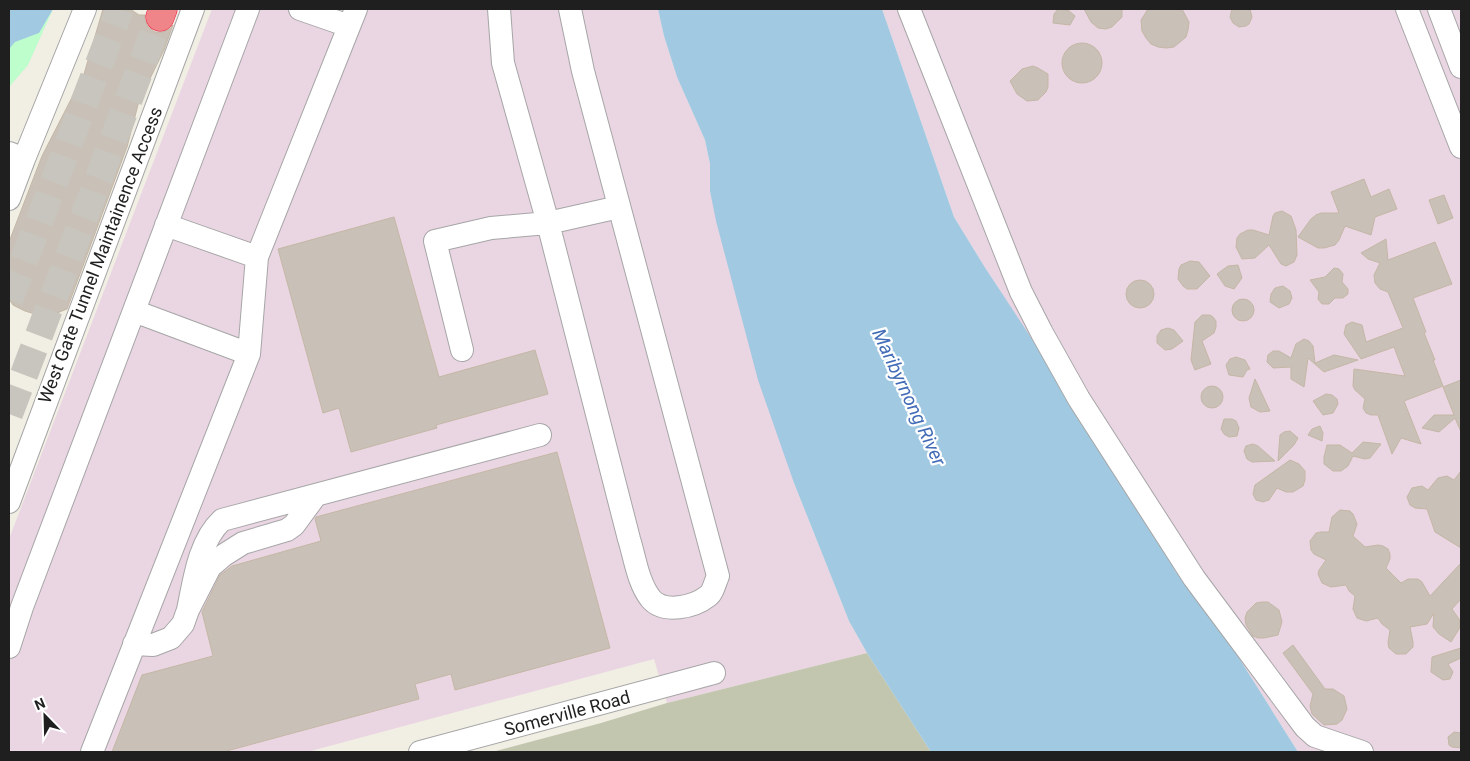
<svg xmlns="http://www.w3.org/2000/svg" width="1470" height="761" font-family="Roboto,sans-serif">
  <rect width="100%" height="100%" fill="#f1eee4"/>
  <path fill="#ead5e3" d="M212 9H658L664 36 677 77 705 140 710 164V191L794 483 849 621 867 653 667 703 654 659 307 752H9V539Z
    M882 9H1461V752H1298L1222 631 1175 571 1168 556 1109 461 984 266 954 217Z"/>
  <path fill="#c3c6af" d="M867 653 931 752H492L601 723 667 703Z"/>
  <path fill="#bdfecc" d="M9 9H53L28 65 9 87Z"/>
  <path fill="#a1cae2" d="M9 9H53L39 33 15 42 9 49Z
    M658 9H882L954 217 984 266 1028 333 1168 556 1175 571 1222 631 1298 752H931L867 653 849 621 794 483 758 380 716 221 710 191V164L705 140 677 77 664 36Z"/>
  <path fill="#c9c1b7" stroke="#c4b7a5" d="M103 9H130L139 15H145V20L148 27 155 32H163L170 29 173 25 164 50 139 101 127 147 67 309 52 315H38L25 311 13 305 9 299V242L42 156 84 74Z
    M1058 9 1068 10 1075 16 1070 25 1053 23 1054 14Z
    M1084 9H1122V17L1112 27 1106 29 1098 28 1091 22Z
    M1148 9H1182L1189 22 1188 30 1186 37 1174 47 1166 48 1158 47 1151 44 1146 38 1142 31 1141 20Z
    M1232 9H1250L1252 17 1249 24 1246 26 1239 27 1233 23 1230 17Z
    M1062 63a20 20 0 1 1 40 0a20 20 0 1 1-40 0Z
    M1033 66 1038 68 1048 74V87L1046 92 1038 100 1027 101 1017 94 1010 81 1022 69Z
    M1364 179 1371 197 1389 189 1397 209 1375 217 1371 235 1345 226 1339 240 1335 245 1324 248H1318L1298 237 1311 219 1316 215 1321 213H1339L1331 192Z
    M1444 195 1453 218 1438 224 1429 200Z
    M1282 211 1291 216 1296 230 1297 255 1294 262 1286 266 1281 264 1269 245 1255 258 1242 259 1236 247 1237 238 1240 234 1248 230H1253L1269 235 1273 216 1275 213Z
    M394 217 439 377 535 350 548 394 436 425 437 428 351 452 339 408 323 413 278 249Z
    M1386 239 1388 260 1435 242 1452 284 1413 298 1426 332 1424 333 1435 360H1433L1443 386 1404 401 1421 444 1401 438 1392 454 1378 415H1371L1366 413 1363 408 1365 399 1355 390 1353 386 1354 369 1405 376 1394 347 1361 359 1344 334 1346 325 1352 322 1362 325 1366 342 1403 328 1388 292 1380 289 1375 283 1374 275 1380 263 1368 259 1361 253Z
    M1190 261 1199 262 1210 276 1197 289H1187L1183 286 1178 279 1179 269 1181 265Z
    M1238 265 1242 278 1234 289 1225 286 1217 274 1228 266Z
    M1334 268 1339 269 1343 274 1342 282 1348 289V294L1343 298H1335L1329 304H1322L1318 299 1319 292 1310 280 1325 277Z
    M1126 294a14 14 0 1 1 28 0a14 14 0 1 1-28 0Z
    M1283 286 1290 291 1292 298 1289 304 1279 308 1270 302 1271 294 1275 288Z
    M1232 310a11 11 0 1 1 22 0a11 11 0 1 1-22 0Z
    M1202 315H1210L1213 317 1216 321V327L1214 333 1202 341 1211 364 1195 370 1191 360 1195 322Z
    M1168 328 1174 330 1183 341 1172 349 1165 350 1157 343V336L1161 330Z
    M1304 339 1309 341 1313 346 1315 363 1334 355 1358 360 1324 372 1308 358 1304 387 1291 379V367L1273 368 1267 362 1268 355 1273 351H1279L1291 358 1296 344Z
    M1236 357 1245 360 1250 369 1247 370 1243 377 1229 375 1226 365 1230 359Z
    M1255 379 1270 411 1260 412 1251 407 1249 398Z
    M1461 380V432L1455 418 1439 432 1422 428 1434 415H1454L1443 387Z
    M1201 397a11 11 0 1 1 22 0a11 11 0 1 1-22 0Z
    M1326 394 1332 395 1337 399 1338 404 1333 413 1323 415 1313 401Z
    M1224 419H1232L1236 421 1239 428 1237 436 1229 437 1224 434 1221 429Z
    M1320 426 1323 433 1322 441 1308 435 1312 429Z
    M1290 431 1298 438 1294 445 1278 461 1280 435 1284 432Z
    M1363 442 1381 444 1370 458 1365 459 1353 456 1348 466 1341 471H1333L1324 464V457L1327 445H1340L1352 453Z
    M1253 444 1258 446 1275 461 1252 462 1247 459 1244 451 1246 446Z
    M557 452 610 648 455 690 451 674 415 684 419 699 223 752H112L142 675 213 656 202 612 220 575 232 566 321 541 315 519 316 517Z
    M1290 460 1299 464 1305 471V480L1303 486 1293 492H1286L1277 488 1269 500 1263 502 1256 500 1253 494 1255 485Z
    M1461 471V548L1435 532 1427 509 1415 508 1410 505 1407 497 1412 488 1422 486 1428 490 1438 478 1447 476 1454 480Z
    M1340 510 1350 511 1353 514 1357 524 1353 536 1365 547 1378 545 1383 546 1388 549 1390 554V559L1386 568 1401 583 1408 579H1418L1422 582 1430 596 1461 563V599L1452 609 1459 619 1460 624 1459 629 1451 642 1439 634 1433 627 1434 613 1427 624 1410 627 1413 642V647L1406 654H1396L1389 648 1388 643 1390 630 1382 624 1378 618 1366 621 1357 618 1353 609 1355 596 1349 591 1346 585 1331 587 1322 583 1318 574 1319 570 1326 560 1314 554 1311 550 1310 541 1316 533 1321 532H1329L1332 517Z
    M1262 602H1268L1279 610 1282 622 1278 635 1264 638H1258L1253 636 1246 625 1245 618 1247 612 1256 603Z
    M1293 645 1325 689H1333L1344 696 1347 709 1342 720 1337 724 1324 725 1312 714 1310 706 1313 694 1283 653Z
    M1461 648V658L1448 664 1453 672 1450 679 1443 680 1431 672 1432 657Z
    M1454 732 1461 733V748L1452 747 1449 745 1448 737Z"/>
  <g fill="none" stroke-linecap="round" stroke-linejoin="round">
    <path stroke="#c7c5bd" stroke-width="28" stroke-dasharray="28 14" stroke-linecap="butt" d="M9 300 120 9
      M9 414 160 17"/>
    <g stroke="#a6a6a6" stroke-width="24">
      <path id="minor" d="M300 9 349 26
        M499 9 503 63 548 223 629 539C635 558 638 583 651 599 664 614 694 607 708 596 713 593 715 582 718 576L583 71 570 9
        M909 9 1021 292 1042 333 1079 399 1194 578 1305 727 1315 736 1362 752
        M1407 9 1461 147
        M1439 9 1461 67
        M9 153 24 159 85 9
        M9 199 24 159
        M166 225 257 257
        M134 311 249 354
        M462 350 435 241 491 228 548 223 619 207
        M9 502 193 9
        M188 610C194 581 199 541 222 520L540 435
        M134 644 153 645 171 638 183 624 188 610 210 567 224 555 243 543 287 530 294 525 316 495
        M9 647 22 607 248 9
        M92 752 249 354 257 257 356 9
        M420 752 714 673"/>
    </g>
    <g stroke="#eb153f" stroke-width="29">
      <path id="highway" d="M160 17 163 9"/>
    </g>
    <use href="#minor" stroke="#fff" stroke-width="22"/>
    <use href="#highway" stroke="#ef8589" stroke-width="28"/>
  </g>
  <g text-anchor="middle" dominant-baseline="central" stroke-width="4.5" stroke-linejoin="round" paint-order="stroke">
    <g font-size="18" fill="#1f1f1f" stroke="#fff">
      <text transform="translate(100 255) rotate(-69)">West Gate Tunnel Maintainence Access</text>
      <text transform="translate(567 713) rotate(-15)">Somerville Road</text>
    </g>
    <g font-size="19" font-style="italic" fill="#426cb7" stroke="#fff">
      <text transform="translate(909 397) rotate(65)">Maribyrnong River</text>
    </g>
  </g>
  <rect width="1470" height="761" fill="none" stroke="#1f1f1f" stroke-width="20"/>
  <g transform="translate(45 716) rotate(337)" stroke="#ffffff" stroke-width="4" paint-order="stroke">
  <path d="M0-4L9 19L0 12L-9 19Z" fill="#1f1f1f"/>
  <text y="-8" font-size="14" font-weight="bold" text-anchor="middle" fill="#1f1f1f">N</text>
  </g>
</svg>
